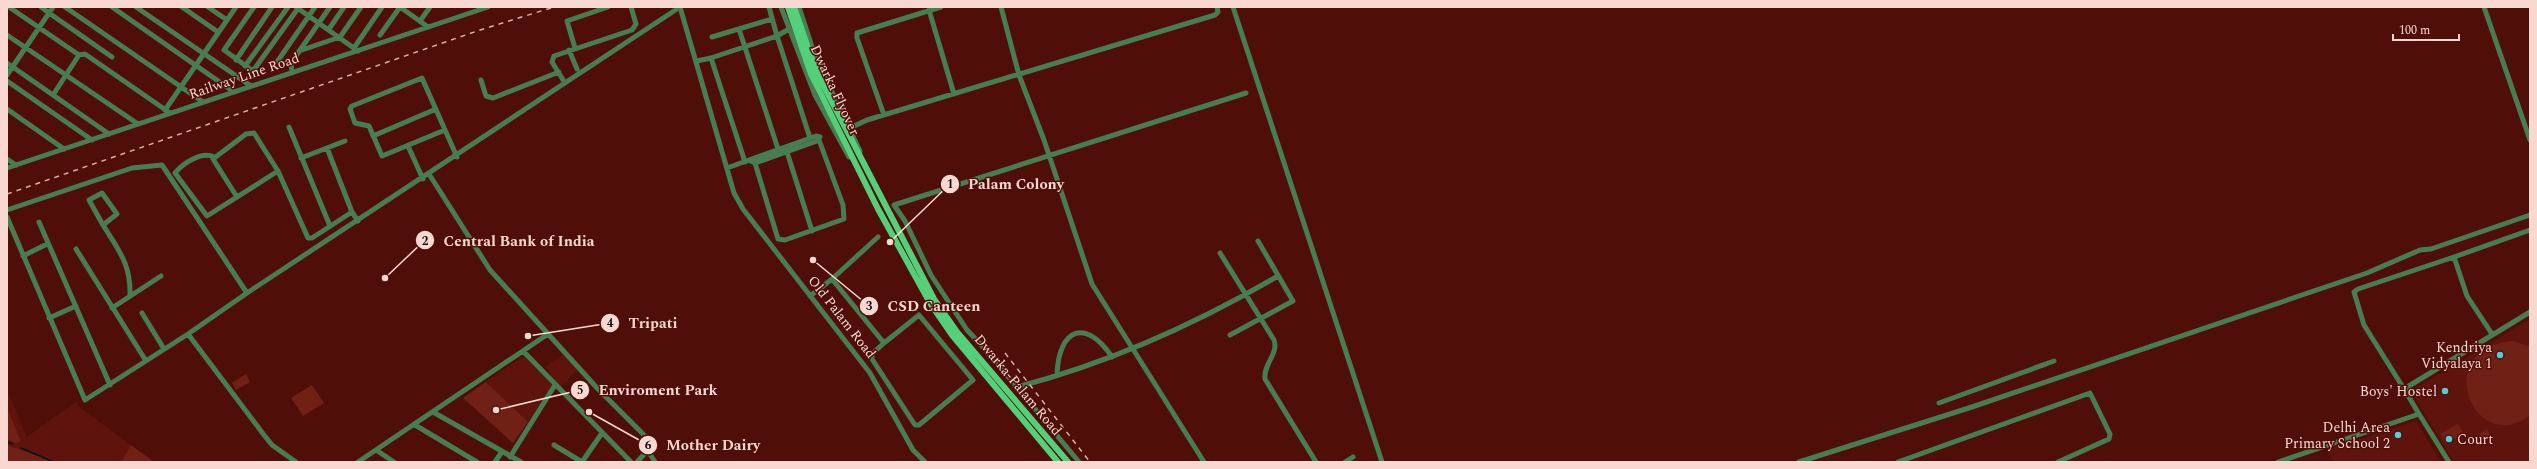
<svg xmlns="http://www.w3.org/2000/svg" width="2537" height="469" font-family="Spectral,serif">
  <rect width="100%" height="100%" fill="#4f0f08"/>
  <path fill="#5e140c" d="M2530 319V462H2454L2411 391Z
    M563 354 578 370 560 387 546 367Z
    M524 356 552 385 528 422 486 382Z
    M7 391 27 437 76 402 80 408 131 445 121 462H7Z
    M2416 421 2441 462H2334L2326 450Z"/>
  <path fill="#712016" d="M2513 341 2530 347V415C2475 459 2428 348 2513 341Z
    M246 374 250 382 236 390 232 383Z
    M486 382 528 422 513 443 463 398Z
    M312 385 324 403 303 416 291 398Z
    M7 408 21 441 16 443 7 439Z
    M2458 424 2464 434 2446 444 2440 434Z
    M2487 429 2492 437 2476 447 2472 439Z
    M7 445 55 462H7Z
    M131 445 154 462H121Z"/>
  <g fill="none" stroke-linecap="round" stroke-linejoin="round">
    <path stroke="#03161a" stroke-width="1.5" d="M7 442 13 444
      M21 448 54 462"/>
    <path stroke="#467d53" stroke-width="5" d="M9 7 79 55 85 54 170 113
      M41 7 49 13 53 7
      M65 7 203 102
      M112 7 234 92
      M136 7 251 86
      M182 7 218 32
      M208 7 227 20
      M254 7 224 50 253 71 299 7
      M296 7 358 51
      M400 7 428 27
      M769 7 777 36 789 29
      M781 7 815 95 849 157
      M799 7 815 56 860 151
      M1001 7 1019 75 1044 140 1092 284 1204 462
      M1233 7 1382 462
      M2484 7 2530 140
      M929 10 954 94
      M420 21 430 7
      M329 29 344 7
      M739 29 778 149
      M7 35 138 124
      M380 35 400 7
      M712 37 772 19
      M354 48 382 7
      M575 48 567 21 608 7
      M569 50 577 69
      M299 51 340 37 361 7
      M236 60 272 7
      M697 61 711 58
      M277 62 315 7
      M7 63 109 134
      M245 66 288 7
      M292 73 291 63 330 7
      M7 75 49 13 112 57
      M481 80 486 96 493 98 559 72
      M7 81 92 140
      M565 83 552 62 554 56 632 30 636 24 631 7
      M53 95 79 55
      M7 109 64 149
      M165 110 236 7
      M884 115 857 38V33L941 7
      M289 127 330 226
      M850 128 867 120 1215 15 1218 12 1217 7
      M445 130 382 156 369 126 355 123 350 109 352 106 422 78 457 157
      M373 136 436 109
      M408 146 423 179
      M327 148 352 212 358 221
      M787 152 812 231
      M214 157C202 151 183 163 175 173L207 216 278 171
      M301 158 345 141
      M7 159 16 165
      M745 162 711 58 777 36 810 138
      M755 163 778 239 785 240 844 219 843 205 819 140
      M7 168 488 7
      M727 168 816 136 820 137 817 141 755 163 750 161
      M429 174 490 270 598 389 650 441 649 449 637 462
      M237 197 213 159 246 134 254 133 278 171 308 238H312L352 212
      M7 210 132 168 162 165 247 293
      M7 217 85 400 188 334 247 293 680 7 734 193 743 209 870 373 913 450 925 462
      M39 222 110 385
      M103 225 89 200 102 193 117 214 103 225C119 251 131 264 130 296
      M76 249 146 361
      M1220 253 1274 340C1279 354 1263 364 1265 379L1316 462
      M23 256 47 244
      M832 279 884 343 919 315 973 380 919 425H915L872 359V354L884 343
      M810 296 832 279 878 237
      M112 308 161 276
      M142 313 164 349
      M49 318 76 306
      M188 334 264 435 272 445 296 462
      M2492 334 2467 296 2454 257 2530 230
      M1230 335 1293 301 1258 241
      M523 351 631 462
      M1057 374C1059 329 1085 317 1112 357
      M1017 387C1109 363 1196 324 1278 276
      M2404 389 2364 325 2354 292 2358 289 2454 257
      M1939 403 2054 361
      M433 412 521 462
      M2419 414 2449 462
      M415 425 477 462
      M554 445 582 462
      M376 450 394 462
      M648 451 655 462
      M510 457 555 385
      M358 462 548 334
      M495 462 501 453
      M582 462 602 433
      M1079 462 986 350 967 330 931 275 905 221 894 205 1246 93
      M1345 462 1353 457
      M1799 462 1972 407 2367 273 2420 250 2431 249 2530 215
      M1898 462 2090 393 2110 434 2109 439 2058 462
      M2278 462 2419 414 2404 389 2530 312"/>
    <path stroke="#54d078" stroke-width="6" d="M788 7 811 74 878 209 930 303 952 335 1058 462
      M794 7 816 71 934 299 957 332 1068 462"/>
    <path stroke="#d8b0a9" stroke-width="1.5" stroke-dasharray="5 5" stroke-linecap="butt" d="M7 194 480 30 554 7
      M1005 353 1090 462"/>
  </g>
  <g fill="#54cade" stroke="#4f0f08" stroke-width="1.5">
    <circle cx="2500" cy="355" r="4"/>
    <circle cx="2445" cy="391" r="4"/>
    <circle cx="2398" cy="435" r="4"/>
    <circle cx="2449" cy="439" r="4"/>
  </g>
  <g text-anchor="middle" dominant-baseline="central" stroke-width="3" stroke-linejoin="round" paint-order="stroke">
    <g font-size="14" fill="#fad8d2" stroke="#4f0f08">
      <text transform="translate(244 76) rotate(-19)">Railway Line Road</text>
      <text transform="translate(835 90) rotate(65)">Dwarka Flyover</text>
      <text transform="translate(842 317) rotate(52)">Old Palam Road</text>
      <text transform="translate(1018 385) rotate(50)">Dwarka-Palam Road</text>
    </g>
    <g font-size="14" fill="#fad8d2" stroke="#4f0f08" text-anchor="end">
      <text x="2492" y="347">Kendriya<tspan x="2492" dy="16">Vidyalaya 1</tspan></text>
      <text x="2437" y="391">Boys' Hostel</text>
      <text x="2390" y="427">Delhi Area<tspan x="2390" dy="16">Primary School 2</tspan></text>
      <text x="2457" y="439" text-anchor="start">Court</text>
    </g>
  </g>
  <path fill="none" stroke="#fad8d2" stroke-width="1.5" d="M890 242L950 184M385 278L425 240M813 260L869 306M528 336L610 323M496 410L580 390M589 412L648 445"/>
  <g fill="#fad8d2" stroke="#4f0f08" stroke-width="1.5">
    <circle cx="890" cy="242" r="4"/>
    <circle cx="385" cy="278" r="4"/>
    <circle cx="813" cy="260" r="4"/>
    <circle cx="528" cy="336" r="4"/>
    <circle cx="496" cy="410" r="4"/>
    <circle cx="589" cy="412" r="4"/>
    <circle cx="950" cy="184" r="10"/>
    <circle cx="425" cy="240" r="10"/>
    <circle cx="869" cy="306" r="10"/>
    <circle cx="610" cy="323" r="10"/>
    <circle cx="580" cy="390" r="10"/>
    <circle cx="648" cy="445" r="10"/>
  </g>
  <g font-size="12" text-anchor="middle" font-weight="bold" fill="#111">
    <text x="950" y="188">1</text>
    <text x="425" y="245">2</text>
    <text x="869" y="310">3</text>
    <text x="610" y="327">4</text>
    <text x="580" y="394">5</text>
    <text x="648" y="449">6</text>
  </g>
  <g font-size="15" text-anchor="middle" font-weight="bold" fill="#fad8d2" stroke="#4f0f08" stroke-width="3" stroke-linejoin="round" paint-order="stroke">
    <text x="1016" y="189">Palam Colony</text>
    <text x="519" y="246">Central Bank of India</text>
    <text x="934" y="311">CSD Canteen</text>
    <text x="653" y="328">Tripati</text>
    <text x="658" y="395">Enviroment Park</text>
    <text x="713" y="450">Mother Dairy</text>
  </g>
  <rect width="2537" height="469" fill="none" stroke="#fad8d2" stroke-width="16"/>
  <path d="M2393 34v6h66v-6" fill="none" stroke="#fad8d2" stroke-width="2"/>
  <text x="2399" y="34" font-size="12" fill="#fad8d2" stroke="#4f0f08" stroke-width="3" paint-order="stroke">100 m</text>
</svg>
